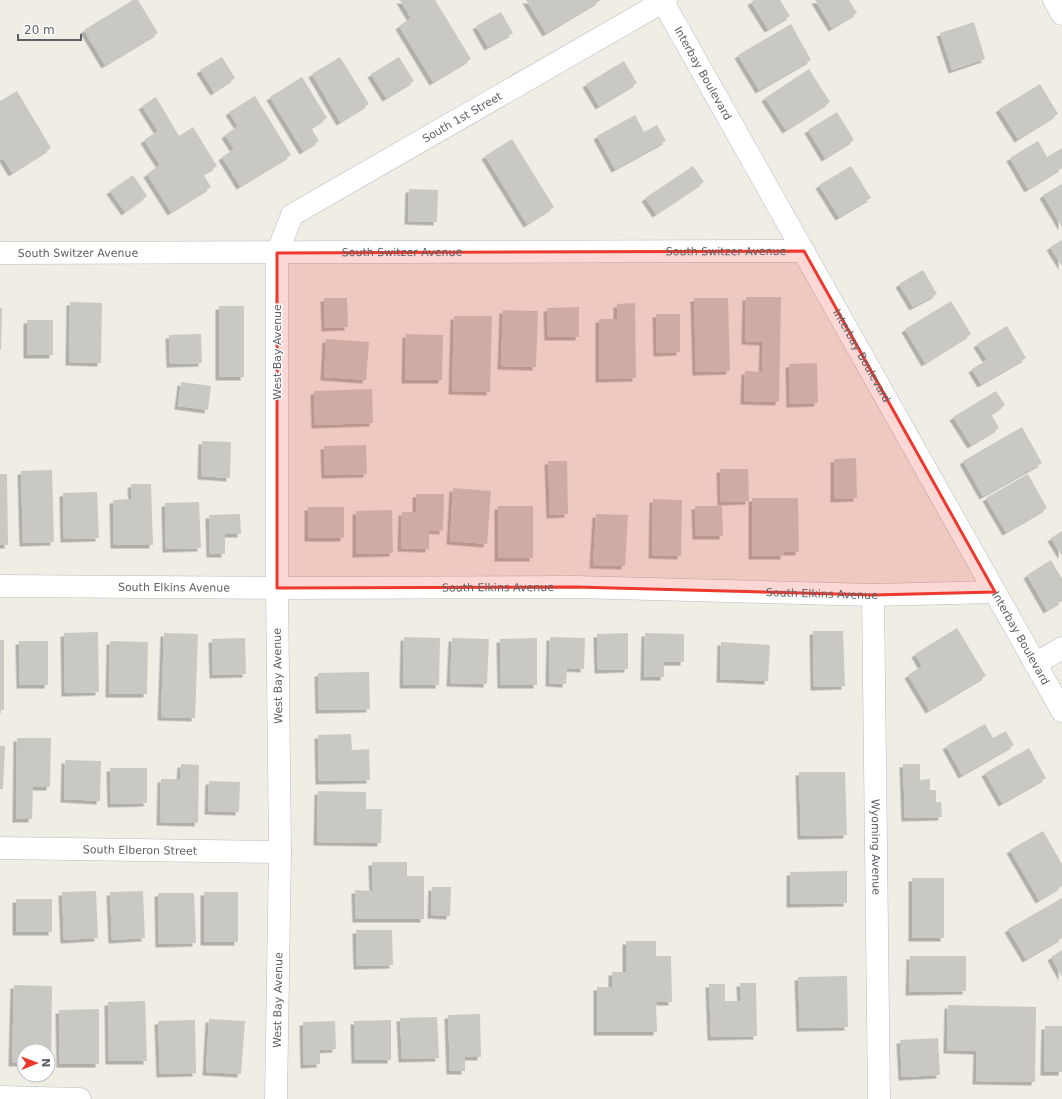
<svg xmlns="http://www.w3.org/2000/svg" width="1062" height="1099" font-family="'DejaVu Sans',sans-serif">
  <defs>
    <filter id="shadow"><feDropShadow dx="-3.5" dy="3.5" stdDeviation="0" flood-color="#0004"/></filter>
  </defs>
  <rect width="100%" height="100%" fill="#f0ede5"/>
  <path fill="#cac8c2" filter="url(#shadow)" d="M133 0H138L158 33 105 65 84 30Z
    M400 0H435L471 59 433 82 399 26 411 18Z
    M526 0H601L546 33Z
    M754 0H780L790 16 768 29 751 2Z
    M815 0H849L857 13 832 28Z
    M501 12 513 33 488 47 476 26Z
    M974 22 985 59 952 70 940 33Z
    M791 24 811 60 759 90 738 55Z
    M222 57 235 78 214 92 200 70Z
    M340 57 369 104 340 122 312 74Z
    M399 57 414 81 386 98 371 74Z
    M624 61 637 83 599 106 586 84Z
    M809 69 830 102 786 130 765 98Z
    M302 77 327 118 311 128 319 141 303 151 270 97Z
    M1040 84 1058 114 1018 139 999 109Z
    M17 91 51 148 12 173 3 158 0 160V101Z
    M255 96 291 155 240 186 222 157 234 149 225 135 238 126 229 112Z
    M156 97 179 136 193 127 217 166 203 174 211 187 171 212 147 174 160 165 144 140 158 131 142 106Z
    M837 112 854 140 825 158 808 130Z
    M635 115 644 132 657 125 666 141 615 169 597 136Z
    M512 139 554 207 527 224 485 156Z
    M1038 141 1047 157 1062 148V168L1028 189 1010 158Z
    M693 166 704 182 656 214 645 198Z
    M851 166 871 198 839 217 819 185Z
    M133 175 147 196 125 212 110 191Z
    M1062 184V227L1043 195Z
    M409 189 438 190 437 222 408 221Z
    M1062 240V266L1050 247Z
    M923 270 937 294 913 307 899 284Z
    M746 297H781L779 402 744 401 745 371 762 372 763 342 745 341Z
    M324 298H347L348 327 325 328Z
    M694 298H728L730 371 696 372Z
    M951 301 971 334 925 363 905 329Z
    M70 302 102 303 101 363 69 362Z
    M635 303 636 378 599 379V319H617V304Z
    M219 306H244V377H219Z
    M579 307V337H548L547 308Z
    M0 308H2L1 350H0Z
    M503 310 538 311 536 367 501 366Z
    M656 314H680V352L657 353Z
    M454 316H492L490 392 452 391Z
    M27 320H53V355H27Z
    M1007 326 1026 358 981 384 972 369 987 360 977 344Z
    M201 334 202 363 170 364 169 335Z
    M406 334 443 335 442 380H405Z
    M326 339 369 342 366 380 324 377Z
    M817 363 818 403 790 404 789 364Z
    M181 382 211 386 208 410 178 406Z
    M372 389 373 423 315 425 314 391Z
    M996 391 1005 405 991 414 999 428 971 445 953 417Z
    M1022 427 1042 463 983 496 963 461Z
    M202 441 231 442 230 478 201 476Z
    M366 445 367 474 325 475 324 446Z
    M856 458 857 498 834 499V459Z
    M548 461H567L568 514 550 515Z
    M720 469H748L749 501 721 502Z
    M52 470 54 542 23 543 21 471Z
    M0 474H7L8 545H0Z
    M1028 474 1047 508 1006 532 986 498Z
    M131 484H151L153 545H114L113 500 132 499Z
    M453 488 491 491 487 544 450 541Z
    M97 492 99 538 64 539 63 493Z
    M416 494H444L443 531 429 530V549L401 548 402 512H416Z
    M752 498H798L799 552H784V556H752Z
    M653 499 682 500 681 556 652 555Z
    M199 502 201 548 166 549 165 503Z
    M498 506H533V558H498Z
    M695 506H722L723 536H696Z
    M308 507H344V538H308Z
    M392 510 393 553 356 554V511Z
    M240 514 241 534H225V554H210L209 515Z
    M596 514 628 515 625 566 593 565Z
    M1062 531V556L1051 538Z
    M1051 560 1062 579V601L1047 610 1027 575Z
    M957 628 986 676 929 710 908 675 922 666 915 654Z
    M813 631H843L845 686 814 687Z
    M98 632 99 692 65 693 64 633Z
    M164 633 198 634 195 718 161 717Z
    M628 633V669L598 670 597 634Z
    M645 633 684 634V662H664V677H644Z
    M404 637 440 638 439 685H403Z
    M550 637 585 638 584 669 567 668 566 684 549 683Z
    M245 638 246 674 213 675 212 639Z
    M452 638 489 639 487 684 450 683Z
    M537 638V685H501L500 639Z
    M0 640H4V710H0Z
    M19 641H48V685H20Z
    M110 641 148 642 147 694H109Z
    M721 642 770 645 768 681 720 679Z
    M369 672 370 709 319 710 318 673Z
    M985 724 993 738 1006 731 1014 745 962 775 946 746Z
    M351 734 352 750 369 749 370 780 319 781 318 735Z
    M17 738H51L50 787H33L32 819H16Z
    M0 746H5L3 789H0Z
    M1029 748 1046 778 1002 803 985 773Z
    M65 760 101 761 100 801 64 799Z
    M181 764 199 765 198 823 160 822 161 779H180Z
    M903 764H920V780L930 779V790H936V802H941L942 817 905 818Z
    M110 768H147V803L111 804Z
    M799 772H845L847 835 801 836Z
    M209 781 240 782 239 812 208 811Z
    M318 791 366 792V809H382L381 843 317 842Z
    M1043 831 1062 864V886L1039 900 1010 850Z
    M372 862H407V876H424V919H356L355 890 373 891Z
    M847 871V903L790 904V872Z
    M912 878H944V938H912Z
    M432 887H451L450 916 431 915Z
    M96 891 98 938 64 940 62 892Z
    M143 891 145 938 112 940 110 892Z
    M204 892H238V942H204Z
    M158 893H194L196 943 159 944Z
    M1062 898V938L1026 959 1008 929Z
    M16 899H52V932H16Z
    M356 930H392L393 965 357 966Z
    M626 941H656V956H671L672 1002H656L657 1032H597V987H612V972H626Z
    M1062 950V977L1051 957Z
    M910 956H966V991L909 992Z
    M847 976 848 1027 800 1028 798 977Z
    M740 983H756L757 1036 711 1037 709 984H725V1001H741Z
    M14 985 52 986 51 1063H48V1051H24V1063H12Z
    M145 1001 147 1061H109L108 1002Z
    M948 1005 1036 1007 1035 1082 976 1081 977 1051 947 1050Z
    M99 1009V1064H60L59 1010Z
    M480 1014 481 1057H465V1071H450L448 1015Z
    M437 1017 439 1058 402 1059 400 1018Z
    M209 1019 245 1021 241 1074 206 1072Z
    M195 1020 196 1073 160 1074 158 1021Z
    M391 1020V1060H355L354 1021Z
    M335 1021 336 1049 320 1050V1064L304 1065 303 1022Z
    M1045 1026H1062V1072H1044Z
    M938 1038 940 1075 902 1077 900 1040Z"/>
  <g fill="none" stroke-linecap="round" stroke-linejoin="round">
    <g stroke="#b7bbbf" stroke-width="23">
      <g id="minor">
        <path id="s1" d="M662 0 1062 711"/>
        <path d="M1054 0 1062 14"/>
        <path id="s2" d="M0 253 804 251"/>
        <path id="s3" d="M0 586 277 588 575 587 873 595 995 592"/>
        <path id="s4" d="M873 595 879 1099"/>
        <path d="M1035 664 1062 648"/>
        <path id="s5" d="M0 848 280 852"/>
        <path d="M0 1097 80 1099"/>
        <path id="s6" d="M276 1099 280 852 277 588V253L292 215 666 0"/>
      </g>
    </g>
    <use href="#minor" stroke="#fff" stroke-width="22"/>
  </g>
  <path fill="#ed392e" fill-opacity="0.2" stroke="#ed392e" stroke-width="3" stroke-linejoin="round" d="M804 251 995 592 873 595 575 587 277 588V253Z"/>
  <g text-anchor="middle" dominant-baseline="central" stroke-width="3" stroke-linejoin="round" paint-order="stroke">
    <g font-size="11" fill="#5d6166" stroke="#fff">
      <text stroke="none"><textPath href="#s1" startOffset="84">Interbay Boulevard</textPath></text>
      <text stroke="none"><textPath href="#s6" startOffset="1083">South 1st Street</textPath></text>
      <text stroke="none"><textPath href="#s2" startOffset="726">South Switzer Avenue</textPath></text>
      <text stroke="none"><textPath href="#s2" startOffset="402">South Switzer Avenue</textPath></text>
      <text stroke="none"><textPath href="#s2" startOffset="78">South Switzer Avenue</textPath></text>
      <text transform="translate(277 352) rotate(-90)">West Bay Avenue</text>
      <text stroke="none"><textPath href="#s1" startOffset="408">Interbay Boulevard</textPath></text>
      <text stroke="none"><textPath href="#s3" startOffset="174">South Elkins Avenue</textPath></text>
      <text stroke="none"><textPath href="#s3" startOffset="498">South Elkins Avenue</textPath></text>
      <text stroke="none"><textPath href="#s3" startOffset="822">South Elkins Avenue</textPath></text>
      <text stroke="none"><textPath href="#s1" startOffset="732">Interbay Boulevard</textPath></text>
      <text transform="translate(278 676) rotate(-91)">West Bay Avenue</text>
      <text stroke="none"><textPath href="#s4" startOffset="252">Wyoming Avenue</textPath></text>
      <text stroke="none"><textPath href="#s5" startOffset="140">South Elberon Street</textPath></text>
      <text stroke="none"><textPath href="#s6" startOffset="99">West Bay Avenue</textPath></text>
    </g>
  </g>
  <g transform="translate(36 1063) rotate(89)"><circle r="19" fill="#ffffff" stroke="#bec0c2"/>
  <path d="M0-3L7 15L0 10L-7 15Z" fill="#ed392e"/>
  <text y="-6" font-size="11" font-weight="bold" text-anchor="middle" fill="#5d6166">N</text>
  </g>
  <path d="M18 34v6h63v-6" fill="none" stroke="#5d6166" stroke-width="2"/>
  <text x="24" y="34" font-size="12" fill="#5d6166" stroke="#ffffff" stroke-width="3" paint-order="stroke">20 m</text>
</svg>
